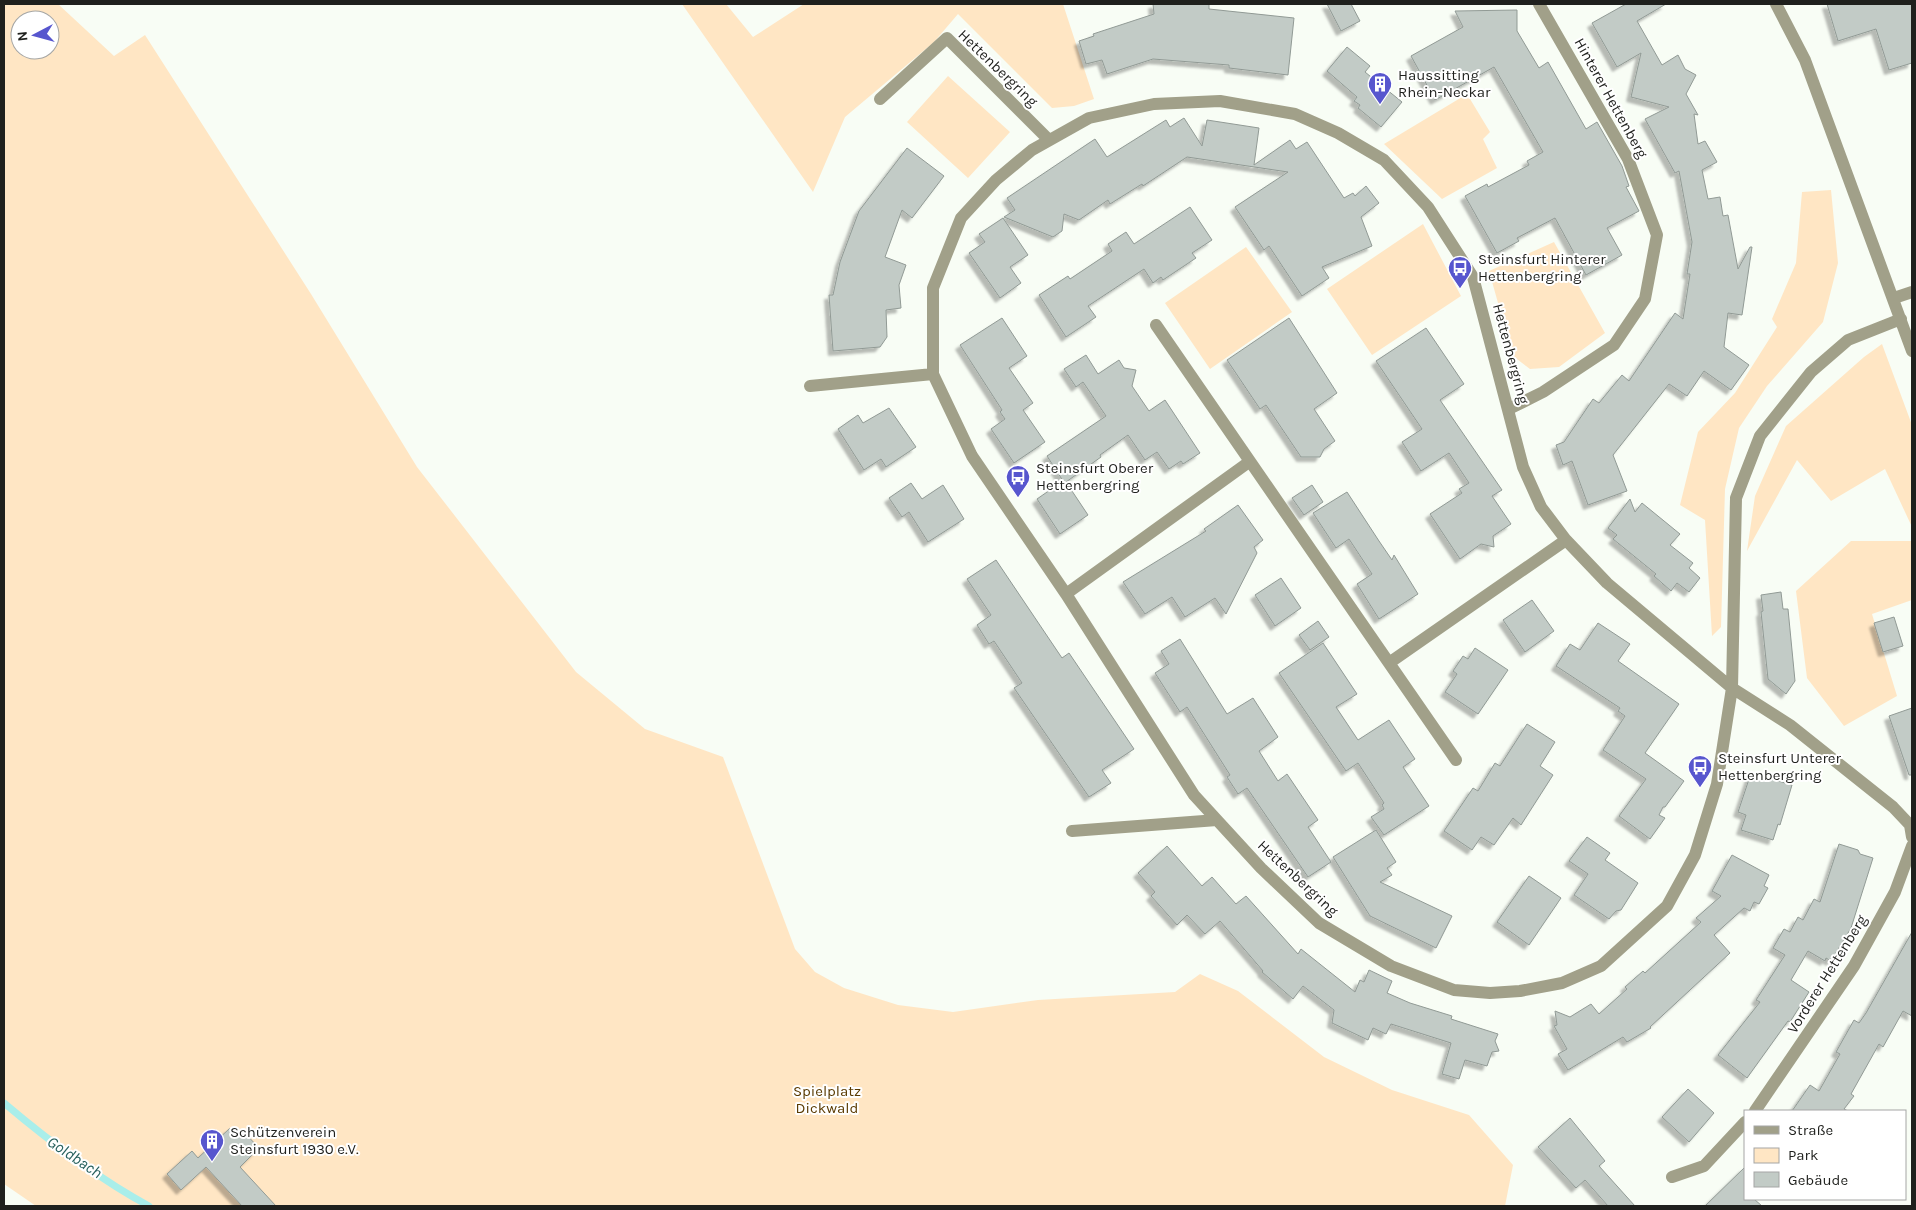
<svg xmlns="http://www.w3.org/2000/svg" width="1916" height="1210" font-family="Karla,sans-serif">
  <defs>
    <filter id="shadow"><feDropShadow dx="-4.5" dy="4.5" stdDeviation="1" flood-color="#0004"/></filter>
  </defs>
  <rect width="100%" height="100%" fill="#f8fdf5"/>
  <path fill="#ffe6c4" fill-rule="evenodd" d="M4 4H58L114 56 145 35 311 294 417 467 576 672 645 729 723 757 795 949 815 972 844 988 898 1005 953 1012 1038 1000 1175 992 1200 974 1238 991 1324 1057 1392 1090 1469 1115 1513 1165 1505 1206H36L4 1184ZM20 20H50V50H20Z
    M682 4H726L753 37 804 4H1063L1094 99 1074 106 1052 108 958 14 934 42 845 117 813 192Z
    M948 76 1010 132 968 178 907 122Z
    M1467 94 1490 132 1483 139 1497 168 1442 199 1384 144Z
    M1831 190 1838 263 1823 322 1767 386 1739 428 1725 489 1721 627 1712 636 1705 520 1680 505 1698 432 1735 393 1777 327 1772 319 1796 263 1802 192Z
    M1423 224 1461 296 1372 355 1327 289Z
    M1554 242 1605 333 1559 367 1530 369 1513 356 1489 271Z
    M1246 247 1292 312 1210 369 1165 303Z
    M1882 344 1912 425V527L1885 469 1831 501 1797 460 1747 551 1755 496 1786 426 1864 357Z
    M1851 541H1912V600L1872 614 1897 696 1844 726 1807 678 1796 591Z"/>
  <g fill="none" stroke-linecap="round" stroke-linejoin="round">
    <path stroke="#a9eeea" stroke-width="7" d="M4 1103C49 1141 97 1178 149 1206"/>
  </g>
  <path fill="#c2cbc6" stroke="#919a95" filter="url(#shadow)" d="M1153 4H1209V9L1294 18 1288 75 1229 68V65L1153 59 1107 74 1102 60 1086 64 1079 41 1094 36 1093 34 1154 14Z
    M1327 4H1351L1360 21 1341 31Z
    M1626 4H1666L1637 21 1662 65 1678 55 1685 69 1696 75 1686 94 1698 115 1694 114 1698 144 1705 141 1717 162 1702 170 1708 199 1720 197 1723 216 1728 215 1738 269 1750 247H1752L1742 315 1728 313 1724 347 1749 365 1731 390 1704 371 1687 396 1669 384 1613 455 1627 491 1588 505 1572 461 1563 465 1556 445 1564 442 1593 399 1599 403 1622 375 1629 381 1675 313 1683 319 1690 274H1687L1692 242 1679 171 1675 173 1645 119 1669 107 1631 97 1641 53 1617 67 1592 23Z
    M1827 4H1912V63L1889 70 1876 29 1838 41Z
    M1517 10V31L1539 68 1548 62 1586 129 1597 122 1622 166 1629 186 1626 187 1639 211 1607 228 1622 255 1586 275 1555 218 1517 238 1519 241 1497 253 1465 196 1487 184 1488 187 1529 165 1527 161 1543 152 1494 67 1435 100 1411 56 1463 27 1455 11Z
    M1347 47 1370 66 1365 72 1402 102 1381 127 1358 108 1360 105 1354 101 1357 97 1327 71Z
    M1184 118 1202 146 1207 120 1259 128 1254 165 1290 140 1296 149 1307 142 1344 198 1353 193 1355 196 1366 186 1379 203 1361 217 1372 246 1322 267 1329 278 1302 296 1269 246 1264 250 1235 207 1288 172 1187 157 1143 186 1142 184 1110 204 1108 200 1079 220 1064 214 1062 231 1053 237 1004 217 1015 210 1007 198 1095 139 1107 157 1166 120 1170 127Z
    M907 148 944 176 912 218 902 210 885 257 906 265 899 285 901 308 886 310 887 337 880 347 833 351 829 295H833L840 262 859 211Z
    M1190 207 1212 240 1192 253 1196 258 1163 280 1161 277 1153 283 1144 269 1088 306 1096 317 1066 337 1039 295 1068 276 1070 279 1112 251 1108 244 1126 232 1134 244Z
    M1003 218 1028 255 1010 267 1021 283 1000 298 969 253 985 242 979 234Z
    M1002 318 1027 356 1009 368 1033 403 1023 410 1045 442 1014 463 991 429 1005 419 1000 412 1002 410 960 345Z
    M1289 318 1337 393 1314 409 1335 441 1324 449 1320 457H1301L1266 405 1260 409 1227 360Z
    M1426 328 1464 384 1440 400 1502 490 1492 496 1511 524 1493 536 1494 547 1481 544 1460 559 1430 514 1462 493 1459 489 1469 483 1449 453 1421 471 1402 442 1422 429 1376 361Z
    M1086 355 1098 374 1119 360 1124 368 1136 370 1132 386 1149 411 1165 400 1200 453 1183 464 1181 461 1169 469 1157 452 1145 460 1128 435 1100 455 1101 457 1066 482 1088 515 1060 534 1037 499 1063 481 1047 456 1106 416 1083 382 1076 387 1064 369Z
    M889 408 916 447 886 467 881 459 864 470 838 429 858 415 863 423Z
    M911 483 922 499 943 485 964 519 928 542 909 512 902 517 889 498Z
    M1312 485 1323 502 1304 515 1292 498Z
    M1347 492 1379 541 1392 560 1394 555 1418 594 1379 619 1357 584 1372 574 1349 539 1336 548 1313 513Z
    M1630 499 1635 512 1642 503 1680 534 1670 545 1693 563 1689 568 1700 578 1689 592 1677 583 1671 591 1654 576 1656 574 1613 539 1617 535 1608 528Z
    M1238 505 1263 540 1254 547 1257 553 1226 614 1215 598 1185 617 1172 597 1145 614 1123 582 1206 531 1204 529Z
    M996 560 1062 658 1069 653 1134 749 1102 770 1111 783 1089 797 1014 688 1022 683 994 641 989 644 977 625 991 615 967 579Z
    M1281 578 1301 608 1275 626 1255 595Z
    M1781 592 1783 609H1788L1795 681 1786 694 1768 679 1761 612 1763 611 1761 595Z
    M1532 600 1554 631 1525 652 1503 620Z
    M1894 617 1903 646 1883 652 1874 623Z
    M1318 621 1329 637 1310 650 1299 635Z
    M1598 623 1630 644 1618 661 1679 704 1645 753 1684 781 1665 807H1663L1659 815 1665 818 1650 839 1619 816 1646 779 1603 750 1625 716 1618 711 1620 708 1556 666 1570 644 1580 650Z
    M1180 639 1227 714 1253 698 1278 737 1259 751 1278 781 1287 774 1318 820 1308 827 1331 862 1308 877 1247 788 1238 794 1227 777 1230 775 1187 707 1180 712 1155 673 1169 664 1161 651Z
    M1323 643 1357 694 1336 707 1358 740 1389 720 1415 759 1403 767 1429 806 1384 835 1371 817 1384 809 1382 805 1384 803 1358 763 1346 771 1279 673Z
    M1475 648 1508 670 1478 714 1445 692 1457 674 1453 671 1463 656 1468 659Z
    M1912 708V775H1909L1889 716Z
    M1527 724 1555 742 1540 766 1553 775 1521 825 1513 818 1494 845 1481 837 1472 850 1444 831 1473 788 1478 791 1495 763 1500 766Z
    M1751 773 1792 785 1780 825 1778 824 1773 840 1741 830 1746 815 1738 812Z
    M1376 830 1396 862 1387 868 1392 875 1380 882 1452 916 1436 948 1370 916 1333 857Z
    M1587 837 1610 853 1605 860 1638 883 1621 910 1616 911 1609 919 1574 895 1588 874 1569 861Z
    M1839 844 1858 850 1860 854 1873 858 1851 928 1831 961 1826 958 1825 961 1808 951 1791 980 1809 992 1790 1022 1788 1021 1747 1078 1718 1055 1760 1002 1756 1000 1785 955 1773 948 1784 929 1790 932 1798 917 1803 920 1814 899 1820 902Z
    M1167 846 1202 886 1212 877 1236 904 1246 896 1298 954 1301 949 1355 992 1360 980 1364 982 1369 970 1392 981 1387 993 1410 1003 1452 1016 1451 1019 1498 1034 1495 1041 1499 1051 1492 1052 1487 1066 1465 1060 1459 1079 1442 1074 1451 1043 1391 1024 1386 1034 1373 1028 1368 1040 1332 1023 1334 1010 1303 986 1293 999 1262 972 1263 971 1220 921 1205 934 1187 915 1177 925 1151 896 1155 892 1138 873Z
    M1732 855 1769 875 1764 886 1768 888 1759 904 1754 902 1750 911 1744 908 1714 935 1730 953 1650 1027 1651 1028 1627 1042 1623 1037 1568 1070 1558 1054 1567 1049 1554 1026 1557 1025 1555 1011 1570 1017 1591 1004 1599 1014 1627 989 1625 987 1643 971 1645 973 1701 922 1696 918 1721 896 1712 891Z
    M1529 876 1561 898 1529 945 1497 922Z
    M1912 932V1016L1903 1011 1883 1047 1879 1044 1851 1094 1854 1096 1844 1109 1848 1111H1792L1810 1085 1819 1091 1840 1054 1836 1052 1854 1020 1859 1023 1866 1013Z
    M1688 1089 1714 1113 1689 1142 1662 1117Z
    M1570 1118 1605 1161 1599 1166 1635 1206H1608L1585 1180 1576 1188 1538 1147Z
    M230 1128 238 1136 243 1131 259 1148 240 1167 276 1206H242L206 1167 181 1190 167 1174 192 1151 198 1158Z
    M1745 1167V1199H1754L1762 1206H1705Z"/>
  <g fill="none" stroke-linecap="round" stroke-linejoin="round">
    <path stroke="#a1a089" stroke-width="12" d="M1776 4 1805 60 1912 351
      M880 99 947 38 1049 140
      M1894 298 1912 292
      M1901 319 1848 340 1811 372 1760 436 1736 498 1732 688 1717 784 1695 855 1667 906 1601 966 1562 983 1520 991 1490 993 1454 990 1391 966 1319 923 1261 868 1194 795 1066 594 972 456 933 374V288L961 218 996 180 1032 150 1089 118 1154 104 1220 101 1295 114 1338 133 1384 160 1428 207 1473 277 1523 467 1541 507 1566 540 1607 583 1732 688 1790 725 1893 807 1910 825 1912 837
      M1156 325 1389 663
      M810 386 933 374
      M1509 409 1543 392 1614 345 1645 299 1657 235 1628 159 1539 4
      M1066 594 1249 462
      M1456 760 1389 663 1566 540
      M1072 831 1217 820
      M1755 1111 1854 966 1895 892 1912 846
      M1672 1177 1704 1166 1745 1122"/>
  </g>
  <defs>
    <g id="building-pin" transform="scale(1.25)"><path d="M0 17L-7.5 6A9.5 9.5 0 1 1 7.5 6Z" fill="#5756ce" stroke="#fff"/><path d="M-4-6H4V6H1V3H-1V6H-4ZM-2.5-4.3h1.7v1.8h-1.7ZM.8-4.3h1.7v1.8H.8ZM-2.5-1h1.7V.8h-1.7ZM.8-1h1.7V.8H.8Z" fill="#fff"/></g>
    <g id="bus-pin" transform="scale(1.25)"><path d="M0 17L-7.5 6A9.5 9.5 0 1 1 7.5 6Z" fill="#5756ce" stroke="#fff"/><path d="M-5-6H5V4H4V6H2V4H-2V6H-4V4H-5ZM-3.5-4V0h7V-4ZM-3.5 1.2v1.5H-2V1.2ZM2 1.2v1.5H3.5V1.2Z" fill="#fff"/></g>
  </defs>
  <g fill-rule="evenodd">
    <use href="#building-pin" x="1380" y="84"/>
    <use href="#bus-pin" x="1460" y="268"/>
    <use href="#bus-pin" x="1018" y="477"/>
    <use href="#bus-pin" x="1700" y="767"/>
    <use href="#building-pin" x="212" y="1141"/>
  </g>
  <g text-anchor="middle" dominant-baseline="central" stroke-width="4" stroke-linejoin="round" paint-order="stroke">
    <g font-size="15" fill="#1f201d" stroke="#fff">
      <text transform="translate(998 68) rotate(44)">Hettenbergring</text>
      <text transform="translate(1611 98) rotate(61)">Hinterer Hettenberg</text>
      <text transform="translate(1511 354) rotate(75)">Hettenbergring</text>
      <text transform="translate(1298 878) rotate(43)">Hettenbergring</text>
      <text transform="translate(1827 974) rotate(-58)">Vorderer Hettenberg</text>
    </g>
    <g font-size="15" fill="#1f201d" stroke="#fff" text-anchor="start">
      <text x="1398" y="75">Haussitting<tspan x="1398" dy="17">Rhein-Neckar</tspan></text>
      <text x="1478" y="259">Steinsfurt Hinterer<tspan x="1478" dy="17">Hettenbergring</tspan></text>
      <text x="1036" y="468">Steinsfurt Oberer<tspan x="1036" dy="17">Hettenbergring</tspan></text>
      <text x="1718" y="758">Steinsfurt Unterer<tspan x="1718" dy="17">Hettenbergring</tspan></text>
      <text x="230" y="1132">Schützenverein<tspan x="230" dy="17">Steinsfurt 1930 e.V.</tspan></text>
    </g>
    <g font-size="15" fill="#5a3a00" stroke="#fff">
      <text x="827" y="1091">Spielplatz<tspan x="827" dy="17">Dickwald</tspan></text>
    </g>
    <g font-size="16" font-style="italic" fill="#27605d" stroke="#fff">
      <text transform="translate(75 1157) rotate(34)">Goldbach</text>
    </g>
  </g>
  <rect width="1916" height="1210" fill="none" stroke="#1f201d" stroke-width="10"/>
  <rect x="1744" y="1110" width="162" height="90" fill="#ffffff" stroke="#a5a6a5"/>
  <rect x="1754" y="1126" width="25" height="8" fill="#a1a089" stroke="#a5a6a5"/>
  <text x="1788" y="1135" font-size="15" fill="#1f201d">Straße</text>
  <rect x="1754" y="1148" width="25" height="15" fill="#ffe6c4" stroke="#a5a6a5"/>
  <text x="1788" y="1160" font-size="15" fill="#1f201d">Park</text>
  <rect x="1754" y="1172" width="25" height="15" fill="#c2cbc6" stroke="#a5a6a5"/>
  <text x="1788" y="1185" font-size="15" fill="#1f201d">Gebäude</text>
  <g transform="translate(35 35) rotate(264)"><circle r="24" fill="#ffffff" stroke="#a5a6a5"/>
  <path d="M0-4L9 19L0 12L-9 19Z" fill="#5756ce"/>
  <text y="-8" font-size="14" font-weight="bold" text-anchor="middle" fill="#1f201d">N</text>
  </g>
</svg>
